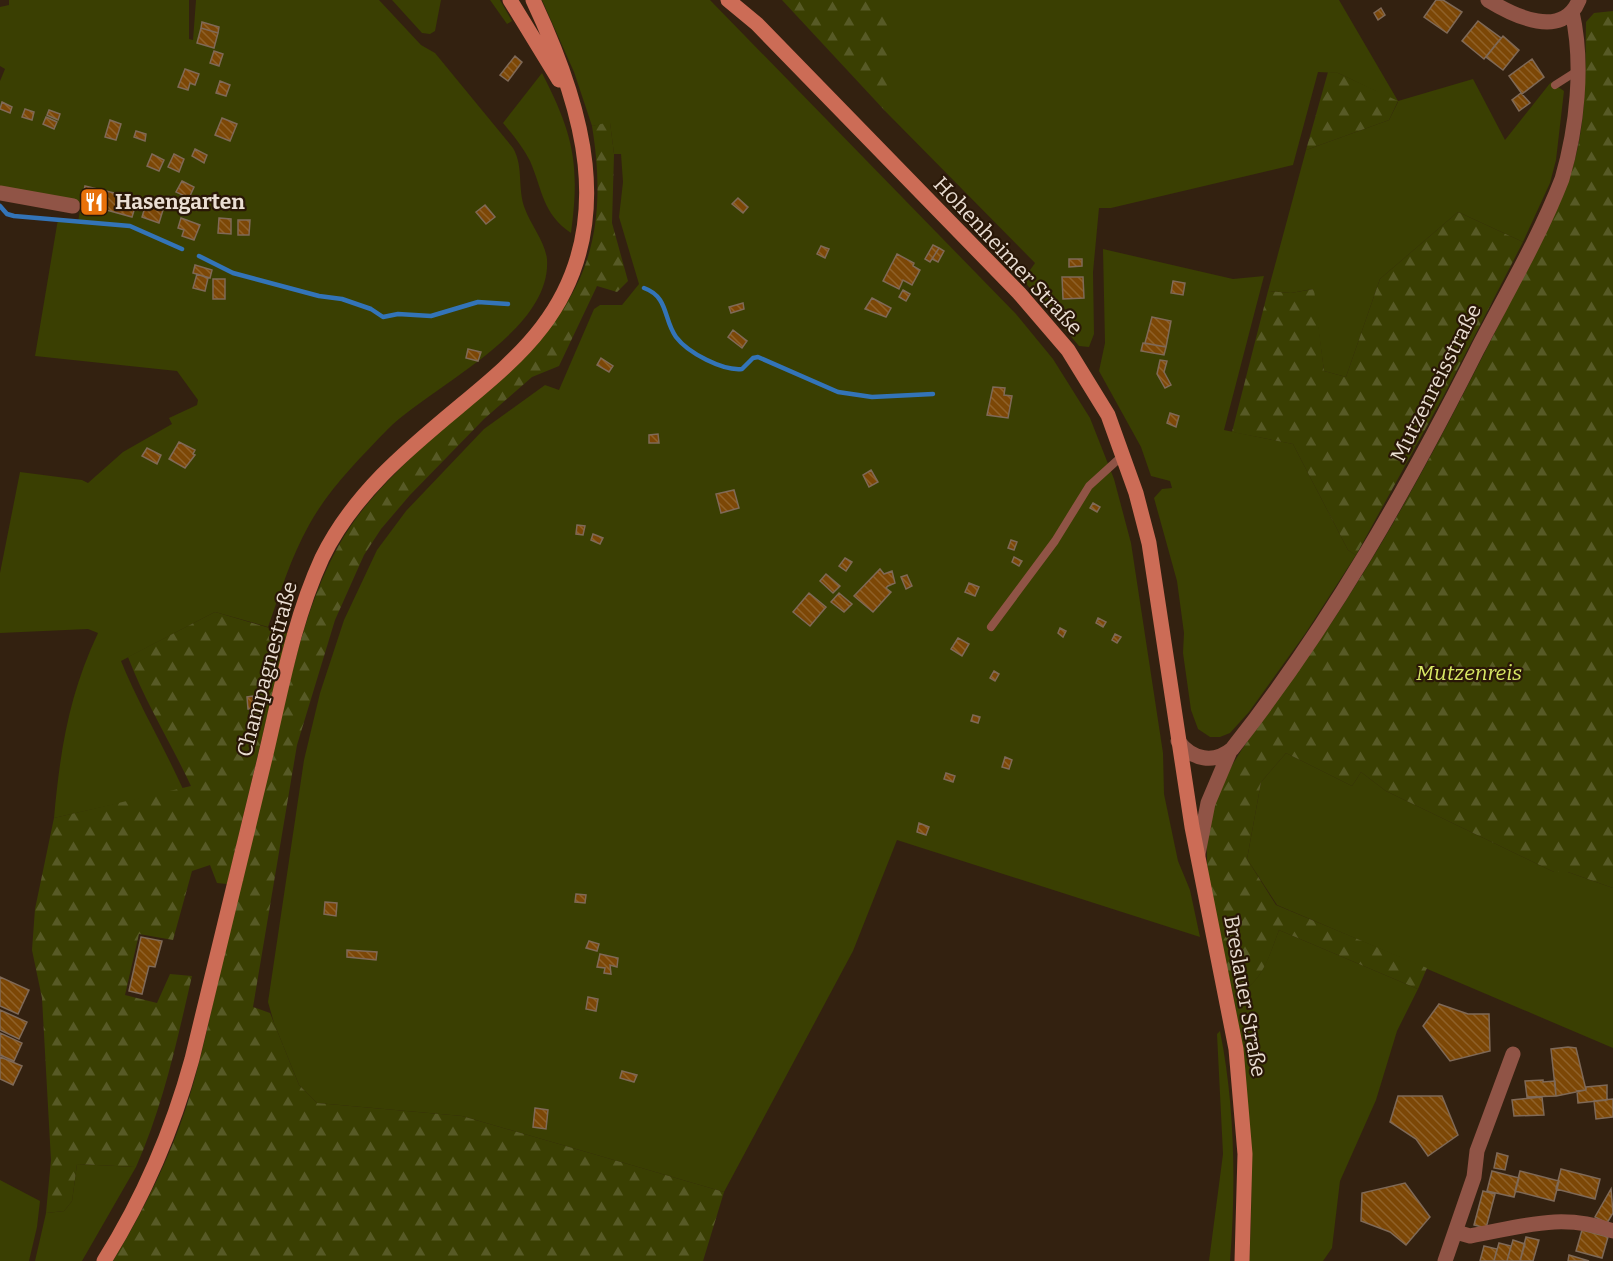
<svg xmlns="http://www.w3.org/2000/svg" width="1613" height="1261" font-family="Bitter,serif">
  <defs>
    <pattern id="forest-firs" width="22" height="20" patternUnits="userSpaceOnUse" patternTransform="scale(1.5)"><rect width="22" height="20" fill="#3a3f02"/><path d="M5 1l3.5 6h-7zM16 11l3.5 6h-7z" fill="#575a26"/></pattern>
    <pattern id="building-back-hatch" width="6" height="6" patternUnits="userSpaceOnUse" patternTransform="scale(1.5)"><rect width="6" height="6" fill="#7c4706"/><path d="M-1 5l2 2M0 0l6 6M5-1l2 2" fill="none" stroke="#8f6129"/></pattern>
  </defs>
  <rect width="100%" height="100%" fill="#332110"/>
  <path fill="#3a3f02" d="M9 0H189V39L193 40 196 0H379L421 45 435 53 513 148C524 167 517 188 525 209 531 225 545 242 547 259 552 333 430 386 387 430 359 459 328 490 309 525 291 557 280 593 268 627L215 612 121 661C139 705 163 745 183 789L54 818C60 751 69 694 98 633L88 629 0 633V573L20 472 82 480 88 483 123 452 172 424 169 418 197 405 198 400 177 371 35 356 58 219 78 222 81 204 40 193 0 190V81L5 69 0 66V7L9 5Z
    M392 0H441L435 31 430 34 422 33Z
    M490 0H500L512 21 507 24Z
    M542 0H710L1016 314 1053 359 1090 418 1114 479 1131 543 1163 753 1164 794 1178 861 1190 890 1200 937 897 840 853 951 724 1192 462 1116 317 1103 299 1085 274 1023 268 1002 304 760 320 693 344 620 377 550 406 511 484 429 545 385 559 390 594 309 600 305H622L639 284 619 217 623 182 621 154H614L610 123 592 126 574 72Z
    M887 0H1339L1398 101 1473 79 1505 140 1551 82 1564 91 1556 160 1550 183 1523 242 1458 212 1380 279 1346 377 1324 371 1313 289 1291 293 1268 291 1306 150 1389 120 1398 102 1338 73 1318 72 1293 165 1111 208H1099L1093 272 1094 334 1089 347 1079 346 1023 280 1035 263 887 113Z
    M542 73C574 135 580 165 571 233 542 213 543 191 530 161 523 147 513 135 503 123Z
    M1103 249 1233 279 1264 276 1224 430 1293 444 1348 550 1356 555 1305 634 1249 712 1230 733 1220 737H1210L1198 729 1191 710 1183 653 1184 633 1177 581 1154 498 1162 489 1172 488 1170 481 1151 476 1141 447 1099 371 1105 343Z
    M1286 753 1352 786 1361 772 1386 791 1554 872H1568L1613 888V1048L1277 905 1247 859 1261 782Z
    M1279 930 1418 989 1397 1031 1376 1100 1340 1181 1332 1248 1323 1261H1249C1255 1173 1249 1082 1233 995 1262 986 1269 955 1279 930Z
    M1220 1031C1235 1106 1236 1185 1230 1261H1209L1223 1154 1217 1034Z
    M77 1164 136 1167 82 1261H35L46 1213 64 1211 72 1201Z
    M0 1180 40 1201 37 1227 29 1261H0Z"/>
  <path fill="url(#forest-firs)" d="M782 0H887V113Z
    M1613 11V888L1568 872H1554L1386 791 1361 772 1352 786 1286 753 1261 782 1247 859 1276 905 1427 968 1418 989 1279 930C1269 956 1262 986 1233 995 1221 937 1195 867 1213 808 1226 766 1253 734 1278 699 1303 664 1329 628 1352 591 1426 475 1485 350 1548 228 1559 204 1570 181 1576 155 1587 112 1585 66 1586 22L1594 13Z
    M1328 72 1338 73 1398 101 1389 120 1306 150Z
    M610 122 614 154 612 223 628 281 617 292 597 286 559 366 532 377 484 419 410 495 381 529 364 555 335 620 297 745 253 1007 270 1013 299 1085 317 1103 462 1116 724 1192 703 1261H113C143 1212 169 1160 187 1105 203 1054 213 1002 225 950 242 882 258 813 275 745 291 677 305 606 339 545 359 509 388 480 417 452 532 345 621 303 592 126Z
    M1458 212 1523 242 1444 395 1356 555 1348 550 1293 444 1232 432 1268 291 1291 293 1314 289 1324 371 1346 377 1380 279Z
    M215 612 287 633 227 884 217 883 210 865 192 871 173 940 139 934 125 995 157 1003 170 974 192 976C177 1041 163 1106 136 1167L77 1164 72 1201 64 1211 46 1213 51 1160 42 998 32 950 35 909 54 818 191 786C171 743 145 702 128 657Z"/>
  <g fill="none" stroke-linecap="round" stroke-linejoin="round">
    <path stroke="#3374b8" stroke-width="4.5" d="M0 206 7 214 14 216 130 226 182 249
      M199 256 233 273 319 296 342 299 371 309 383 317 398 314 431 316 478 302 508 304
      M644 288C669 297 663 319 676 337 688 353 723 371 742 369L753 358 758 357 838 392 872 397 933 394"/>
  </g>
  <path fill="url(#building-back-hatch)" stroke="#7f6957" stroke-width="1.5" d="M1436 0H1443L1462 12 1447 33 1424 17Z
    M1381 8 1385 15 1378 20 1374 13Z
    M1478 21 1501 38 1484 59 1462 41Z
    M202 22 219 27 218 33 201 28Z
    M201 28 218 33 214 48 197 43Z
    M1503 36 1519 50 1503 70 1486 57Z
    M214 51 223 54 219 66 210 63Z
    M515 56 522 62 508 81 500 75Z
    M1532 59 1544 77 1522 94 1509 76Z
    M185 69 199 74 195 85 190 83 188 90 178 87Z
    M220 81 230 85 226 96 216 93Z
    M1521 93 1530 103 1519 111 1512 100Z
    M2 102 12 107 10 113 0 109Z
    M25 109 34 112 32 120 22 117Z
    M49 110 60 114 58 120 47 115Z
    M46 117 57 122 54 129 43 124Z
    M222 118 237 124 230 141 215 135Z
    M110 120 121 124 116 140 105 137Z
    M136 131 146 134 145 141 134 137Z
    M195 149 207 155 204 163 192 156Z
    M152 154 164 160 159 171 147 166Z
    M174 154 184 159 179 172 168 167Z
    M182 181 194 187 189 198 176 192Z
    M85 186 131 197 129 202 136 204 132 217 81 203Z
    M738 198 748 207 743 213 732 204Z
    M146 204 163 210 159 223 142 217Z
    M485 205 495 217 486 224 476 212Z
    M181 218 200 225 194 240 182 236 184 230 178 228Z
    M219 218 231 219V234L218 233Z
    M238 220H250L249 235H238Z
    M933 245 939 248 930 262 925 259Z
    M821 246 829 249 825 258 817 254Z
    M939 248 944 251 938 262 932 259Z
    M897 254 914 263 913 266 920 270 912 285 903 280 899 289 883 281Z
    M1069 259H1082V266L1069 267Z
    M195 265 212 270 210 278 193 273Z
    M197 274 208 278 205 291 193 288Z
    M1062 277H1083L1084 298 1063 299Z
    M213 279H225V299H213Z
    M1173 281 1185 283 1183 295 1171 293Z
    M903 290 910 294 906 301 899 297Z
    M872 298 891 308 886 317 865 309Z
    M743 303 744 309 731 313 729 307Z
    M1152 317 1171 321 1166 347 1145 343Z
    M733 330 747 341 742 348 728 337Z
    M1143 343 1166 347 1164 355 1141 351Z
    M468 349 481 352 478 361 466 358Z
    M601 358 613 366 609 372 597 365Z
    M1160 360 1167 361 1164 372 1171 385 1165 388 1157 374Z
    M993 387 1005 388 1004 395 1012 396 1008 418 987 415Z
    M1170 413 1179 416 1176 427 1167 423Z
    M658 434 659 443H649V435Z
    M179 442 195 450 193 454 195 455 185 468 169 459Z
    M147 448 161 455 157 464 142 456Z
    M871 470 878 482 869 487 863 475Z
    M734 490 739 508 721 513 716 494Z
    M1093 503 1100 507 1097 512 1090 508Z
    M577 525 585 526 583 535 576 534Z
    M593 534 603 538 600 544 591 540Z
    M1011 540 1017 542 1014 550 1008 548Z
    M1014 557 1022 561 1019 566 1012 562Z
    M845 558 852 562 846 571 839 566Z
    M880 569 884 574 892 571 895 583 888 586 886 588 891 592 873 612 854 596Z
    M826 574 840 586 833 593 820 581Z
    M907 575 912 586 906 589 901 577Z
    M969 583 979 587 975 596 965 592Z
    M809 593 826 607 810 626 793 612Z
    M839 593 852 604 844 612 831 602Z
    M1098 618 1106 622 1103 627 1096 623Z
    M1060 628 1066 631 1063 637 1058 633Z
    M1115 634 1121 637 1117 643 1112 640Z
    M958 638 969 644 962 656 951 649Z
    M994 671 999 674 995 681 990 678Z
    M253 696 254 709H248L247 697Z
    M973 715 980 717 978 723 971 721Z
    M1005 757 1012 760 1009 769 1002 767Z
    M946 773 955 776 953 782 944 779Z
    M919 823 929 827 926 835 917 832Z
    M576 894 586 895 585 903 575 902Z
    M325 902 337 903 336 916 324 914Z
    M141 937 162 941 155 967 149 966 142 994 129 991Z
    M589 941 599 944 597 951 586 948Z
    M347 950 377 952 376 960 347 957Z
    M600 954 618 958 617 967 610 965 611 974 604 973 605 968 597 967Z
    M0 977 29 990 18 1014 0 1006Z
    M588 997 598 999 596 1011 586 1009Z
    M1439 1004 1468 1014H1489L1490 1051 1450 1061 1423 1026Z
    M0 1010 27 1022 19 1039 0 1030Z
    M0 1033 22 1043 14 1061 0 1055Z
    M1568 1047 1576 1048 1586 1090 1556 1096 1551 1049Z
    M0 1057 22 1066 13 1085 0 1079Z
    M622 1071 637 1075 634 1082 620 1078Z
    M1543 1080V1082L1555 1081 1556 1096 1527 1097 1525 1081Z
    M1607 1085V1100L1578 1103 1577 1091 1586 1090V1087Z
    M1398 1096H1442L1458 1135 1428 1156 1416 1139 1390 1122Z
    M1542 1097 1544 1115 1514 1116 1512 1100Z
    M1613 1099V1117L1596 1119 1594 1101Z
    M535 1108 548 1110 546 1129 533 1127Z
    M1497 1153 1508 1156 1505 1170 1494 1168Z
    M1561 1169 1600 1179 1595 1199 1556 1189Z
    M1492 1171 1519 1178 1514 1197 1487 1191Z
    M1520 1171 1559 1181 1554 1201 1515 1191Z
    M1405 1183 1430 1217 1406 1245 1390 1232 1361 1221 1362 1193Z
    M1611 1189 1613 1213 1607 1223 1595 1217Z
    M1483 1191 1495 1194 1486 1228 1474 1225Z
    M1582 1230 1608 1237 1602 1258 1576 1251Z
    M1526 1237 1539 1240 1533 1261H1520Z
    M1513 1240 1525 1244 1520 1261H1507Z
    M1499 1243 1511 1246 1507 1261H1494Z
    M1484 1246 1497 1249 1494 1261H1480Z
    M1569 1255 1589 1261H1568Z"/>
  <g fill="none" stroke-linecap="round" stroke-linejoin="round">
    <path stroke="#905446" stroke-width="8" d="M1555 85 1577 71
      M991 627 1055 541 1089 486 1122 456"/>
    <path stroke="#905446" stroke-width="15" d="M1488 0C1514 16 1563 40 1579 0
      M0 193 73 206
      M1178 741C1192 760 1214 764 1232 749 1330 625 1406 491 1477 350 1506 294 1539 238 1562 179 1577 128 1584 64 1572 12
      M1198 854 1208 803 1230 751
      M1456 1232 1470 1236C1522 1227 1561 1212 1613 1231
      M1445 1261 1474 1177 1477 1151 1513 1054"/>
    <path stroke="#cc6c56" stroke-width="15" d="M510 0 559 80
      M728 0 757 24 1019 293 1068 350 1108 415 1136 493 1149 543 1192 827 1236 1049 1245 1154 1242 1261
      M104 1261C144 1197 172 1132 192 1059 216 959 241 858 265 758 281 691 293 621 322 558 353 494 408 449 461 405 490 381 520 356 542 327 620 225 582 104 533 0"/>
  </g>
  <defs>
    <g id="restaurant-square" transform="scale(1.5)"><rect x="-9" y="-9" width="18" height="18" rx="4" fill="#e8710a" stroke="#291707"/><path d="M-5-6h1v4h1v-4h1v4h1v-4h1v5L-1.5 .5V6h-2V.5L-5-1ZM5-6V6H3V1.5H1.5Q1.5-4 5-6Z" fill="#fff"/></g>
  </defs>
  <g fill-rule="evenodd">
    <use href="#restaurant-square" x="94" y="202"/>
  </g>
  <g text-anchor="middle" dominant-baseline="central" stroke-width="4.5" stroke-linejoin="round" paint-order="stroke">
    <g font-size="21" font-weight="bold" fill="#eaded3" stroke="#291707" text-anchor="start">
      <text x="115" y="202">Hasengarten</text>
    </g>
    <g font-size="21" fill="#eaded3" stroke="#291707">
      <text transform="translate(1008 256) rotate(47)">Hohenheimer Straße</text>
      <text transform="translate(1436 383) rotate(-63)">Mutzenreisstraße</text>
      <text transform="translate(267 669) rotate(-75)">Champagnestraße</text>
      <text transform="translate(1245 996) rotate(80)">Breslauer Straße</text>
    </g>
    <g font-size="21" font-style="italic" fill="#d8e865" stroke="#291707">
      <text x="1469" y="673">Mutzenreis</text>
    </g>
  </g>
</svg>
